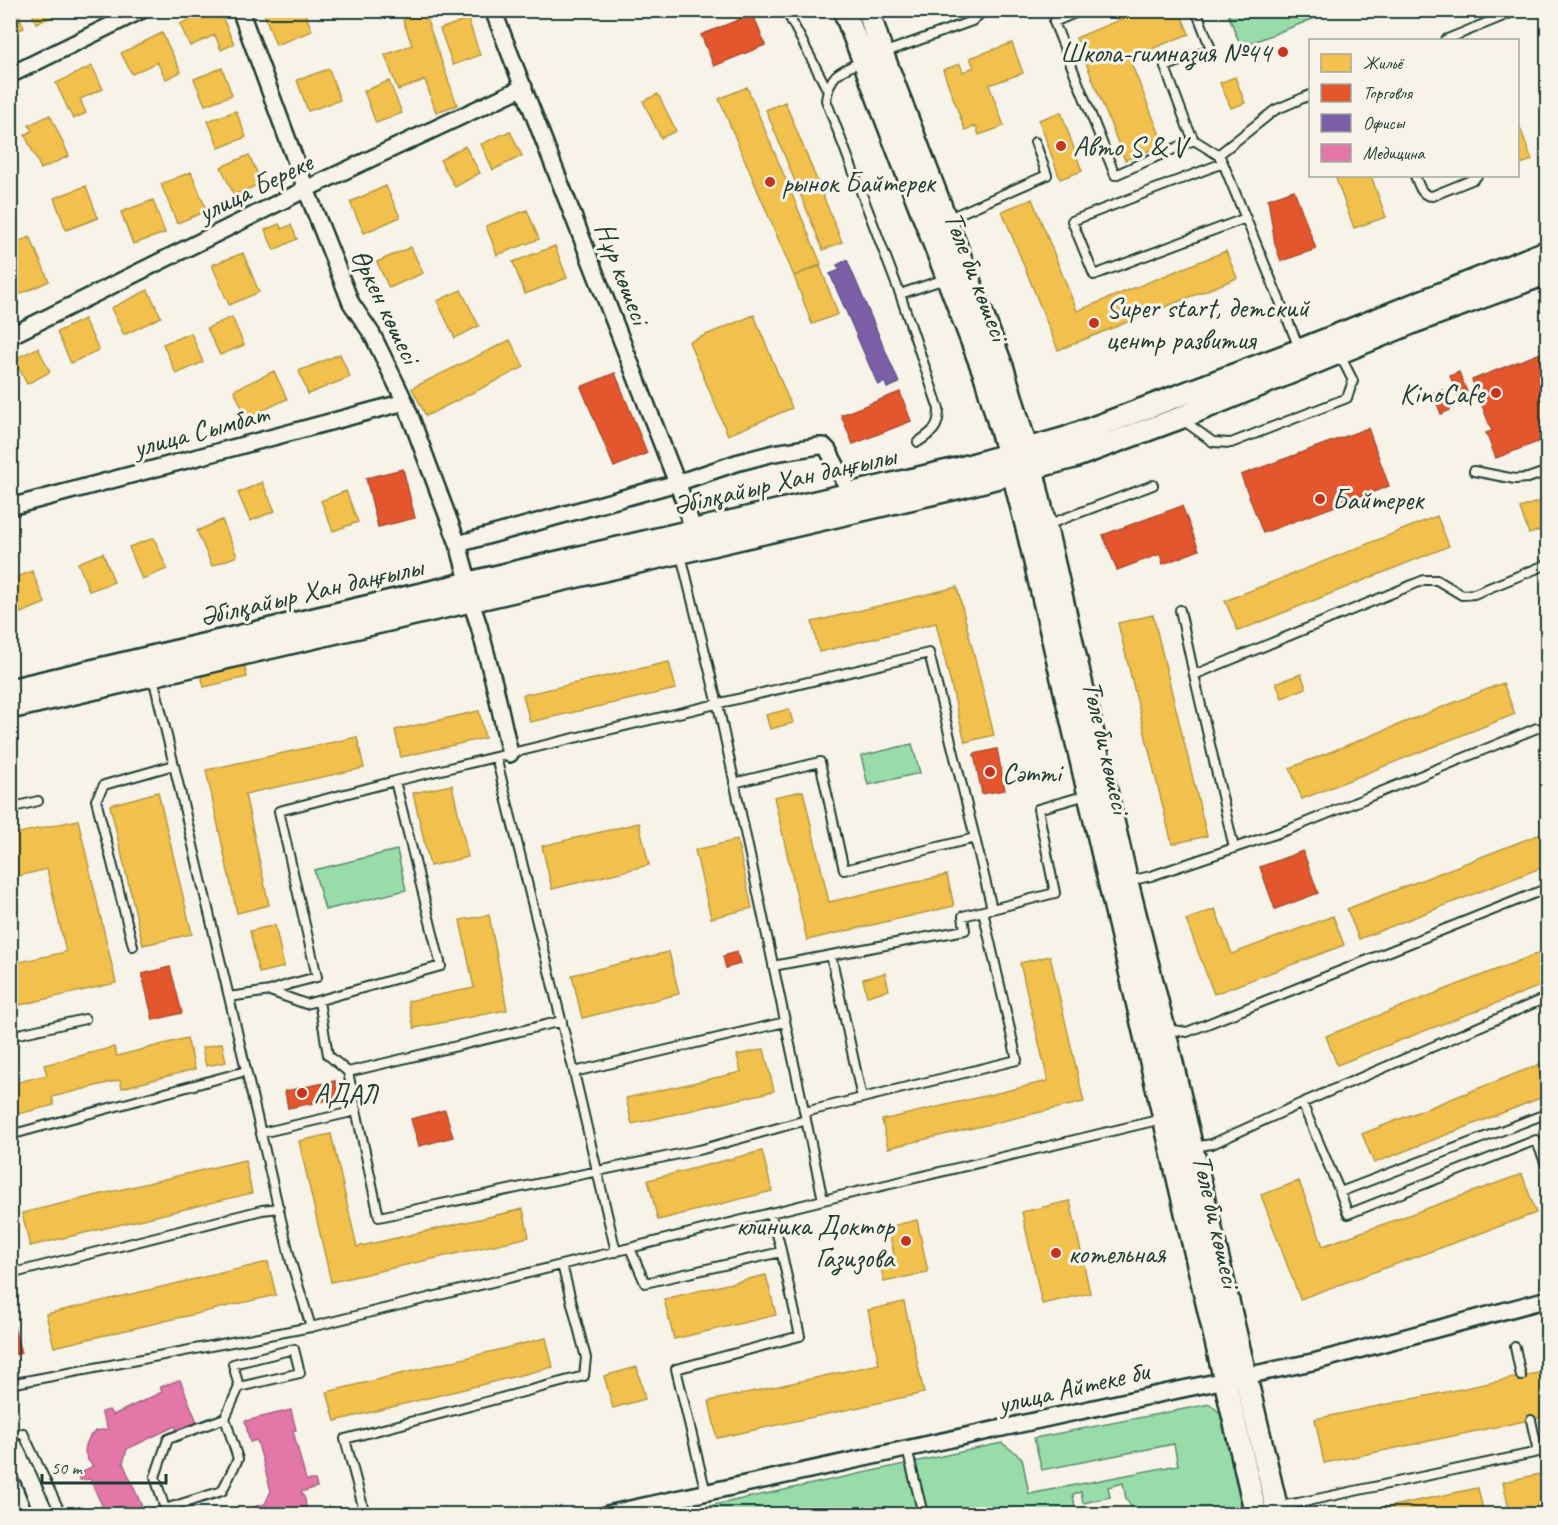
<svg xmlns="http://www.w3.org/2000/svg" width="1558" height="1525" font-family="Caveat,sans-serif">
  <rect width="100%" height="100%" fill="#f7f3e8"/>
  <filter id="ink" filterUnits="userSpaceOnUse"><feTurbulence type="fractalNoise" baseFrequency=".0167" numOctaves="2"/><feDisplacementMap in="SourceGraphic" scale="12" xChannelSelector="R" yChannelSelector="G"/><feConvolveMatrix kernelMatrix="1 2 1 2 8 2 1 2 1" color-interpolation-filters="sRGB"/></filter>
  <g filter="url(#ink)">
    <path fill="#97dca9" stroke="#5b8c6e" stroke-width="1.5" d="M1322 11 1323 15 1241 47 1227 11Z
      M912 744 920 773 868 785 861 756Z
      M397 850 406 890 325 910 314 870Z
      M1210 1404 1222 1415 1246 1514H1136L1126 1499 1123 1483 1108 1487 1110 1497 1083 1503 1081 1492 1073 1494 1076 1514H672L1002 1443 1022 1458 1029 1494 1178 1465 1174 1444 1042 1470 1034 1438Z"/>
    <path fill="#f2c14e" stroke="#b39946" stroke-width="1.5" d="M10 10H17L24 28 10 33Z
      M31 10H63V13L36 23Z
      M210 10H219L234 44 221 50 215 35 190 46 180 24Z
      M304 10 312 31 276 45 263 11Z
      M1143 10H1179L1189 34 1129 58 1164 145 1125 160 1076 38Z
      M1430 10H1450L1433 17Z
      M424 12 457 105 436 112 425 80 398 90 385 55 412 45 403 20Z
      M468 19 480 55 453 65 440 29Z
      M162 33 181 72 166 79 157 62 132 74 121 53Z
      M1012 43 1023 73 989 85 1004 126 979 135 976 126 965 130 943 70 960 64 963 72 974 67 970 58Z
      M92 66 103 89 80 99 86 113 73 119 56 83Z
      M222 68 232 95 205 105 194 79Z
      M329 69 340 100 308 111 297 80Z
      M1235 77 1245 103 1231 108 1220 83Z
      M389 81 402 113 376 123 364 91Z
      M747 87 821 264 794 276 719 99Z
      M658 94 676 131 661 138 643 101Z
      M785 102 842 242 823 250 766 110Z
      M236 111 246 137 219 148 208 121Z
      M1061 112 1082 171 1060 179 1039 120Z
      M50 115 69 156 41 169 25 135 32 131 29 125Z
      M1518 122 1532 160 1518 165Z
      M510 131 522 156 493 170 481 144Z
      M465 146 480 173 455 187 440 160Z
      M249 155 262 183 234 195 221 167Z
      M191 172 207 211 177 223 161 184Z
      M1335 176H1371L1386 217 1354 228Z
      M86 186 98 218 66 230 54 198Z
      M386 186 400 217 364 233 350 202Z
      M1032 199 1077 311 1226 251 1237 278 1058 350 1002 211Z
      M153 200 165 233 133 244 121 212Z
      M527 210 539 239 497 255 486 226Z
      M279 224 282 229 291 225 297 239 274 250 265 230Z
      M30 237 49 281 18 295 10 277V245Z
      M555 246 567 278 525 294 513 262Z
      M411 247 423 273 389 288 377 262Z
      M243 253 259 292 229 305 212 265Z
      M820 266 838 314 812 324 794 276Z
      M148 290 161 317 124 335 111 308Z
      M461 290 479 326 455 338 437 301Z
      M754 315 792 408 728 435 689 342Z
      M232 317 244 345 220 355 207 328Z
      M84 319 99 350 71 363 57 332Z
      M191 333 203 362 176 374 163 344Z
      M510 340 524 367 426 416 412 388Z
      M38 348 50 372 27 384 14 359Z
      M340 354 350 377 308 394 299 371Z
      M274 371 287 399 247 418 234 390Z
      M262 482 275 511 250 521 238 493Z
      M346 491 358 522 333 531 321 501Z
      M1548 498V527L1529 534 1520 508Z
      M1437 516 1449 546 1238 631 1225 601Z
      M222 520 237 556 212 566 197 531Z
      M154 538 167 569 142 579 129 547Z
      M103 553 114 582 89 591 78 563Z
      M32 571 45 603 21 613 10 589V580Z
      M957 587 994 735 965 742 936 623 819 652 812 622Z
      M1153 615 1207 836 1172 844 1118 623Z
      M669 662 676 689 530 722 523 695Z
      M244 664 247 677 204 687 201 674Z
      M1301 674 1306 688 1282 698 1276 683Z
      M1503 683 1515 714 1302 799 1290 768Z
      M789 709 793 723 770 729 766 715Z
      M479 711 485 738 401 757 395 730Z
      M357 737 364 768 245 794 269 905 237 913 206 770Z
      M452 785 468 857 430 866 413 793Z
      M803 791 829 902 947 875 954 906 807 940 774 797Z
      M158 792 192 934 143 945 110 805Z
      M78 820 116 983 11 1007 10 964 66 952 47 869 10 878V835Z
      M639 823 649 865 552 889 542 846Z
      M1548 831V865L1359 939 1347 909Z
      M737 840 752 908 711 918 695 850Z
      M1215 909 1232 954 1333 916 1344 945 1214 994 1186 920Z
      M489 915 507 1010 414 1028 408 1001 474 988 460 920Z
      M275 925 284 967 259 973 250 931Z
      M669 952 679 994 582 1018 572 975Z
      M1539 953 1548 976V983L1337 1065 1326 1036Z
      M1050 956 1084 1102 888 1148 882 1120 1048 1081 1020 963Z
      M885 973 889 990 867 996 863 979Z
      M187 1038 195 1069 122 1088 120 1080 52 1097 54 1105 10 1116V1084L47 1075 44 1065 114 1047 117 1056Z
      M222 1043 226 1062 206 1066 202 1048Z
      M764 1049 774 1091 632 1124 626 1098 741 1072 737 1055Z
      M1548 1061V1095L1374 1163 1362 1134Z
      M331 1134 357 1247 523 1209 529 1237 331 1282 299 1141Z
      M762 1151 772 1191 658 1220 648 1180Z
      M245 1160 252 1193 30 1246 22 1213Z
      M1522 1174 1536 1213 1300 1299 1261 1195 1299 1181 1323 1246Z
      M1070 1201 1090 1293 1042 1304 1022 1212Z
      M917 1220 928 1272 884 1282 879 1259 894 1255 888 1227Z
      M268 1262 276 1295 54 1347 46 1314Z
      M766 1275 776 1315 674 1339 664 1299Z
      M904 1302 924 1393 717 1438 709 1401 879 1364 868 1310Z
      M546 1338 553 1367 335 1421 327 1392Z
      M637 1367 645 1399 613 1408 604 1376Z
      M1548 1371V1416L1324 1463 1315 1419Z
      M1540 1474 1548 1507V1514H1510L1503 1482Z
      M1478 1488 1484 1514H1355Z"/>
    <path fill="#e4572e" stroke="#a94f30" stroke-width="1.5" d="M753 14 765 45 714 66 701 35Z
      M1294 190 1316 249 1281 261 1275 244 1268 199Z
      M1548 350V438L1496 458 1486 433 1492 431 1472 380Z
      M1459 372 1467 392 1458 396 1450 376Z
      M615 373 647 453 614 467 581 387Z
      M1442 390 1450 410 1441 414 1433 393Z
      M900 392 911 421 853 444 841 415Z
      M1368 428 1389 486 1263 533 1241 475Z
      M403 469 415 518 378 527 366 478Z
      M1182 506 1199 550 1163 564 1160 554 1117 570 1103 535Z
      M997 749 1005 790 982 794 974 754Z
      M1303 851 1318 893 1275 909 1260 867Z
      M737 952 740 964 726 968 723 956Z
      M170 967 182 1013 153 1020 142 974Z
      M335 1081 339 1098 288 1108 285 1091Z
      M445 1110 453 1137 419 1146 411 1119Z
      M10 1313 21 1353 10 1356Z"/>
    <path fill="#7b5ea7" stroke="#5f5484" stroke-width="1.5" d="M847 260 899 383 887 388 885 382 878 385 830 274 840 270 837 265Z"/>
    <path fill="#e377a8" stroke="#a86685" stroke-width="1.5" d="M180 1380 197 1422 177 1431 175 1426 127 1449 123 1463 144 1511 151 1508 154 1514H106L90 1479 80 1480 78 1474 93 1466 88 1460 85 1452 86 1445 90 1436 96 1431 108 1429 101 1412 109 1410 113 1415 162 1392 160 1387Z
      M291 1410 296 1430 293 1431 306 1480H315L317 1487 301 1492 305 1499 306 1507 304 1514H228L265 1504 271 1491 257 1440 250 1442 245 1421Z"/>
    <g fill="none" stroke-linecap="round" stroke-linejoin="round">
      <g stroke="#1f3d34" stroke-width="12">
        <path id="lane" d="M1082 10 1054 22 1115 175 1194 140
          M1196 10 1211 49 1165 67 1187 126 1194 140 1218 155
          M789 16 827 89
          M1445 40 1518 10
          M883 53 972 21 981 13 980 10
          M863 61C840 71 830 73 826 100L900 294 939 409C939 428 933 432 918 442
          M1221 159 1218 155 1275 110 1310 95
          M1415 176C1419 185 1421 196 1432 196L1474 179 1477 176
          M1246 218 1094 275 1072 221 1223 163C1249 225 1274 288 1300 350
          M947 219 1047 175 1035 142
          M900 294 945 279
          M1184 421 1213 442 1231 443 1347 398 1353 381 1340 355
          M1474 471 1515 479 1528 478 1548 471
          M1047 525 1153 485
          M681 555 718 705 823 1200
          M1180 610 1194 675
          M153 677 229 997 270 991 306 1004 441 966 395 781 929 653 975 838
          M1537 728 1290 829 1234 848 1194 675 1424 580H1437L1462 595 1474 594 1548 564
          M496 757 574 1072 616 1252
          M734 783 820 762 844 870 975 838 992 909 1055 893 1038 809 1087 795
          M10 808 38 801
          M1129 881 1151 876 1234 848
          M133 946 96 800 104 785 174 765
          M831 955 862 1098
          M773 966 965 930 963 916 987 910
          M270 991 290 984 317 977 279 811 395 781
          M229 997 291 1262 311 1327
          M319 1001 328 1055 348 1072 562 1021
          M1166 1029 1187 1032 1548 888
          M10 1036 85 1019
          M348 1072 379 1217 703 1149 806 1120
          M574 1072 785 1022
          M1302 1103 1340 1192 1548 1113
          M805 1112 1017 1060 983 911
          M261 1133 356 1111
          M10 1135 246 1071
          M1193 1147 1212 1144 1302 1103 1548 997
          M1340 1192 1348 1214 1536 1140 1548 1169
          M630 1248 645 1283 781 1252
          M10 1274 262 1210 279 1208
          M1515 1347 1521 1376
          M10 1384 311 1327 823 1200 1162 1119
          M1531 1420 1538 1452
          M10 1437 23 1433 61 1514
          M907 1449 923 1514
          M706 1493 676 1369 800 1336 779 1241 770 1213
          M1278 1506 1298 1503 1548 1450
          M165 1509 155 1477 168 1439 225 1418
          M167 1514 165 1509 222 1491 238 1459 225 1418 239 1387 233 1364 294 1349 300 1373 239 1387
          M365 1514 345 1439 584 1376 586 1358 562 1265"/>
      </g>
      <g stroke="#1f3d34" stroke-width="20">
        <path id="street" d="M240 10 306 189 351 303 372 334 405 402 458 544 466 573 471 602 479 626 495 687 510 754
          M493 10 686 506 693 531 688 539
          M10 75 142 10
          M10 336 306 189 524 87
          M10 507 405 402
          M458 544 677 483 736 463 774 453 819 446H824L828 450 851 494
          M607 1514 1154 1395 1317 1361 1548 1299"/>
      </g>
      <g stroke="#1f3d34" stroke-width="26">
        <path id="secondary" d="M844 10 985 375 1008 454 1028 532 1256 1514
          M868 10 882 53 1003 369 1032 468 1127 882 1164 1029 1278 1514
          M10 690 957 469 1066 438 1300 350 1548 251
          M10 708 961 487 1074 457 1180 418 1414 322 1548 273
          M10 1487 21 1514"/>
      </g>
      <use href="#lane" stroke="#f7f3e8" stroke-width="8"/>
      <use href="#street" stroke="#f7f3e8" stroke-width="15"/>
      <use href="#secondary" stroke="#f7f3e8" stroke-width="21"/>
    </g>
  </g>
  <g fill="#c8321e" stroke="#f7f3e8" stroke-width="2">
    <circle cx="1283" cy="52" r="6"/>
    <circle cx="1061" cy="146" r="6"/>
    <circle cx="770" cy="182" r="6"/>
    <circle cx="1094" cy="323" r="6"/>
    <circle cx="1496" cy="393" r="6"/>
    <circle cx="1320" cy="499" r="6"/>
    <circle cx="990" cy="772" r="6"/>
    <circle cx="302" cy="1093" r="6"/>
    <circle cx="906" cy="1241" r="6"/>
    <circle cx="1056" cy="1253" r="6"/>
  </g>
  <g text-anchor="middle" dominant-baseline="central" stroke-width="6" stroke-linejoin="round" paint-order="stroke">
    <g font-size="28" fill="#1f3d34" stroke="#f7f3e8" text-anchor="start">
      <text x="1271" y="52" text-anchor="end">Школа-гимназия №44</text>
      <text x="1073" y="146">Авто S &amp; V</text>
      <text x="782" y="182">рынок Байтерек</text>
      <text x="1106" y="307">Super start, детский<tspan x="1106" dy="32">центр развития</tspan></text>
      <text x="1484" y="393" text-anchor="end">KinoCafe</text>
      <text x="1332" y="499">Байтерек</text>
      <text x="1002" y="772">Cәтті</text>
      <text x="314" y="1093">АДАЛ</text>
      <text x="894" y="1225" text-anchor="end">клиника Доктор<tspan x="894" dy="32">Газизова</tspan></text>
      <text x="1068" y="1253">котельная</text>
    </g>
    <g font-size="28" fill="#1f3d34" stroke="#f7f3e8">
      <text transform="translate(255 187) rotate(-26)">улица Береке</text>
      <text transform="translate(623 273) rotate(69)">Нұр көшесі</text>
      <text transform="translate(977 276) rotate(69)">Төле би көшесі</text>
      <text transform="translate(386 306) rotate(64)">Өркен көшесі</text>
      <text transform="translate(201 430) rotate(-15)">улица Сымбат</text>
      <text transform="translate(784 480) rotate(-13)">Әбілқайыр Хан даңғылы</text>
      <text transform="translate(311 591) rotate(-13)">Әбілқайыр Хан даңғылы</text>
      <text transform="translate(1107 747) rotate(77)">Төле би көшесі</text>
      <text transform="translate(1217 1221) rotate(77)">Төле би көшесі</text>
      <text transform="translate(1073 1387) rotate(-13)">улица Айтеке би</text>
    </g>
  </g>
  <rect width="1558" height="1525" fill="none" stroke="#f7f3e8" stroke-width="36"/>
  <rect x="18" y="18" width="1522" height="1489" fill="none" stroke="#1f3d34" stroke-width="2" filter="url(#ink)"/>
  <rect x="1309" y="39" width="210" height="138" fill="#f7f3e8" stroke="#a1aaa0" stroke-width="1.5"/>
  <rect x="1321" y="54" width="30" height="18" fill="#f2c14e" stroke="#a1aaa0" stroke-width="1.5"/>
  <text x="1363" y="69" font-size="18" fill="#1f3d34">Жильё</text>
  <rect x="1321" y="84" width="30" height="18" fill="#e4572e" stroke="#a1aaa0" stroke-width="1.5"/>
  <text x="1363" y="99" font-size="18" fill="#1f3d34">Торговля</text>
  <rect x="1321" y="114" width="30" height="18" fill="#7b5ea7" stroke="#a1aaa0" stroke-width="1.5"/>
  <text x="1363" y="129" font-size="18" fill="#1f3d34">Офисы</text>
  <rect x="1321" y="144" width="30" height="18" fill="#e377a8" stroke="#a1aaa0" stroke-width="1.5"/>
  <text x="1363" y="159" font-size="18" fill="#1f3d34">Медицина</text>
  <path d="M42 1474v9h124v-9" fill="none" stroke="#1f3d34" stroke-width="3"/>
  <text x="51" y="1474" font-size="18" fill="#1f3d34" stroke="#f7f3e8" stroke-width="4.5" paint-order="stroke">50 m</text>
</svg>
